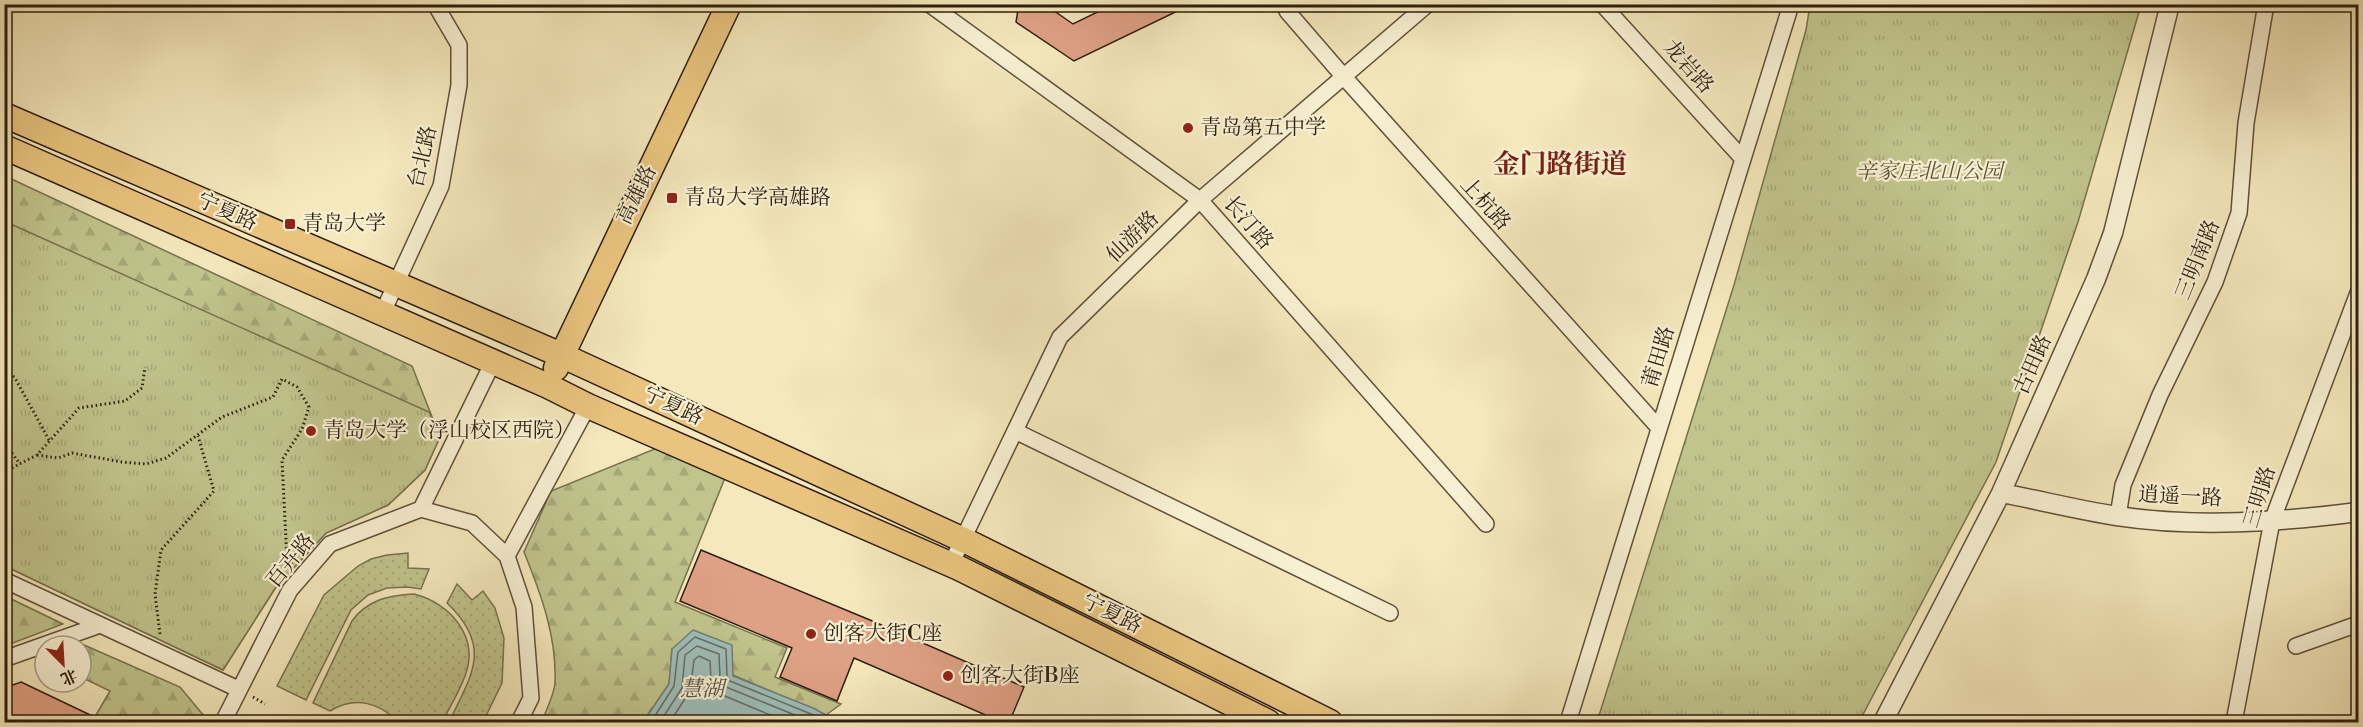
<svg xmlns="http://www.w3.org/2000/svg" width="2363" height="727" font-family="'Libre Bodoni','Noto Serif SC',serif">
  <defs>
    <pattern id="grass-dots" width="8" height="8" patternUnits="userSpaceOnUse" patternTransform="scale(1.5)"><rect width="8" height="8" fill="#c1c48d"/><path d="M2 2h.1M6 6h.1" fill="none" stroke="#a6a878" stroke-width="1.8" stroke-linecap="round"/></pattern>
    <pattern id="forest-firs" width="22" height="20" patternUnits="userSpaceOnUse" patternTransform="scale(1.5)"><rect width="22" height="20" fill="#c1c48d"/><path d="M5 1l3.5 6h-7zM16 11l3.5 6h-7z" fill="#a6a878"/></pattern>
    <pattern id="park-tufts" width="24" height="20" patternUnits="userSpaceOnUse" patternTransform="scale(1.5)"><rect width="24" height="20" fill="#c1c48d"/><path d="M3 7l-1-3M5 7V3M7 7l1-3M15 17l-1-3M17 17v-4M19 17l1-3" fill="none" stroke="#a6a878"/></pattern>
  </defs>
  <rect width="100%" height="100%" fill="#f4e8bc"/>
  <filter id="stains"><feTurbulence type="fractalNoise" baseFrequency=".00333" numOctaves="4"/><feColorMatrix values="0 0 0 0 .2 0 0 0 0 .09 0 0 0 0 .02 0 0 0 .5 -.17"/></filter>
  <radialGradient id="worn" r=".72"><stop offset=".6" stop-color="#630" stop-opacity="0"/><stop offset="1" stop-color="#630" stop-opacity=".3"/></radialGradient>
  <path fill="url(#grass-dots)" stroke="#78714e" stroke-width="1.5" d="M408 553V568L429 569 421 589 407 587 387 588 368 595 351 610 306 700 277 686 324 595 358 566 371 559 387 555Z
    M457 584 472 600 483 591 495 608 504 638 502 683 483 722H449C472 674 493 647 447 603Z
    M414 594C450 603 480 637 465 676 459 692 450 707 442 722H398C379 702 355 696 330 711L313 703 352 621C367 600 389 595 414 594Z"/>
  <path fill="url(#forest-firs)" stroke="#78714e" stroke-width="1.5" d="M5 176 412 366 440 437 425 470 388 505 326 533 276 587 223 670 5 566Z
    M657 448 725 478 675 602 787 648 775 677 841 704 826 715 672 649 669 684 643 722H542C546 710 554 695 555 683 557 637 541 594 524 552L551 491Z
    M5 596 63 624 5 646Z
    M84 645 180 687 209 722H111L96 715 110 691 81 677V650Z"/>
  <path fill="url(#park-tufts)" stroke="#78714e" stroke-width="1.5" d="M1810 5H2141L2078 222 1996 462 1859 722H1597L1734 285 1806 30Z
    M4 221 429 412 440 437 425 470 388 505 326 533 276 587 223 670 5 566Z"/>
  <path fill="#9fbeba" stroke="#727e75" stroke-width="1.5" d="M693 630 732 645 733 676 813 708 826 715V722H643L669 684 672 649Z"/>
  <g fill="none" stroke-linecap="round" stroke-linejoin="round">
    <path stroke="#666e64" stroke-width="1.5" d="M651 722 674 686 678 652 695 637 726 649 727 676 730 681 811 714 819 718 820 722
      M660 722 682 688 685 655 697 646 719 654 720 678 726 687 812 722
      M670 722 690 691 694 660 699 656 710 661 711 680 720 694 787 722"/>
  </g>
  <path fill="#dfa185" stroke="#2e1e0e" stroke-width="1.5" d="M1019 4H1044L1073 24 1114 4H1192L1074 61 1016 22Z
    M701 550 870 620 1024 687 1009 723H1004L854 658 837 701 780 677 792 648 680 601Z
    M21 682 107 723H4V688Z"/>
  <g fill="none" stroke-linecap="round" stroke-linejoin="round">
    <g stroke="#60503a" stroke-width="18">
      <path id="minor" d="M929 4 1200 200 1486 524
        M1285 4 1287 11 1344 77 1659 428
        M1602 4 1743 159
        M382 314 441 186 459 85V45L435 4
        M1015 431 1390 613
        M421 509 472 523 507 556
        M2118 516 2123 485 2160 395 2215 282 2239 213 2246 123 2266 4
        M951 564 1060 337 1200 200 1428 4
        M4 580 238 689
        M2296 646 2358 624
        M4 659 100 625
        M223 722 290 590 330 544 421 509 493 362
        M519 722 531 698 524 607 507 556 588 406
        M1568 722 1789 11V4
        M2234 722 2272 521 2358 293"/>
    </g>
    <g stroke="#60503a" stroke-width="21">
      <path id="tertiary" d="M2001 493C2039 500 2078 510 2117 516 2196 528 2280 522 2358 512
        M1883 722 2001 493 2096 279 2113 233 2170 4"/>
    </g>
    <g stroke="#2e1e0e" stroke-width="27">
      <path id="primary" d="M4 115 561 355 970 543 1330 722
        M4 147 548 386 588 406 959 568 1268 722
        M556 368 729 4"/>
    </g>
    <path stroke="#2e1e0e" stroke-width="3" stroke-dasharray="1.5 3" stroke-linecap="butt" d="M4 366 15 378 49 440
      M4 442 20 464
      M37 455 58 458 72 453 122 462 146 464 166 458 222 417 273 397 282 379 297 387 309 407 302 429 282 460 287 560 293 564
      M4 472 37 455 79 408 125 401 142 388 145 367
      M160 634 155 594 161 550 214 491 198 436
      M253 697 265 704"/>
    <use href="#minor" stroke="#f8f0d3" stroke-width="15"/>
    <use href="#tertiary" stroke="#f8f0d3" stroke-width="18"/>
    <use href="#primary" stroke="#eac47e" stroke-width="24"/>
  </g>
  <g fill="#8f2418" stroke="#f8f0d3" stroke-width="2">
    <circle cx="1188" cy="128" r="6"/>
    <rect x="666" y="192" width="12" height="12" rx="3"/>
    <rect x="284" y="218" width="12" height="12" rx="3"/>
    <circle cx="311" cy="431" r="6"/>
    <circle cx="811" cy="634" r="6"/>
    <circle cx="948" cy="676" r="6"/>
  </g>
  <g text-anchor="middle" dominant-baseline="central" stroke-width="4.5" stroke-linejoin="round" paint-order="stroke">
    <g font-size="21" fill="#2e1e0e" stroke="#f8f0d3">
      <text transform="translate(1688 67) rotate(48)">龙岩路</text>
      <text transform="translate(423 157) rotate(-77)">台北路</text>
      <text transform="translate(637 195) rotate(-64)">高雄路</text>
      <text transform="translate(1485 204) rotate(48)">上杭路</text>
      <text transform="translate(227 212) rotate(24)">宁夏路</text>
      <text transform="translate(1248 223) rotate(49)">长汀路</text>
      <text transform="translate(1133 237) rotate(-44)">仙游路</text>
      <text transform="translate(2198 260) rotate(-68)">三明南路</text>
      <text transform="translate(1659 357) rotate(-73)">莆田路</text>
      <text transform="translate(2033 365) rotate(-66)">古田路</text>
      <text transform="translate(673 406) rotate(25)">宁夏路</text>
      <text transform="translate(2180 497) rotate(3)">逍遥一路</text>
      <text transform="translate(2260 497) rotate(-73)">三明路</text>
      <text transform="translate(291 561) rotate(-51)">百卉路</text>
      <text transform="translate(1112 614) rotate(26)">宁夏路</text>
    </g>
    <g font-size="21" fill="#2e1e0e" stroke="#f8f0d3" text-anchor="start">
      <text x="1200" y="128">青岛第五中学</text>
      <text x="684" y="198">青岛大学高雄路</text>
      <text x="302" y="224">青岛大学</text>
      <text x="323" y="431">青岛大学（浮山校区西院）</text>
      <text x="823" y="634">创客大街C座</text>
      <text x="960" y="676">创客大街B座</text>
    </g>
    <g font-size="21" font-style="italic" fill="#5a5034" stroke="#f8f0d3">
      <text x="1929" y="172">辛家庄北山公园</text>
    </g>
    <g font-size="22" font-style="italic" fill="#56564a" stroke="#f8f0d3">
      <text x="702" y="689">慧湖</text>
    </g>
    <g font-size="27" font-weight="bold" fill="#7a1f14" stroke="#f8f0d3">
      <text x="1560" y="165">金门路街道</text>
    </g>
  </g>
  <rect width="2363" height="727" fill="none" stroke="#f4e8bc" stroke-width="24"/>
  <rect x="6" y="6" width="2351" height="715" fill="none" stroke="#2e1e0e" stroke-width="3"/>
  <rect x="12" y="12" width="2339" height="703" fill="none" stroke="#2e1e0e" stroke-width="1.5"/>
  <g transform="translate(63 664) rotate(156)"><circle r="28" fill="#f8f0d3" stroke="#a79c84" stroke-width="1.5"/>
  <path d="M0-4.5L10 22L0 15L-10 22Z" fill="#8f2418"/>
  <text y="-9" font-size="16" font-weight="bold" text-anchor="middle" fill="#2e1e0e">北</text>
  </g>
  <rect width="100%" height="100%" filter="url(#stains)"/>
  <rect width="100%" height="100%" fill="url(#worn)"/>
</svg>
